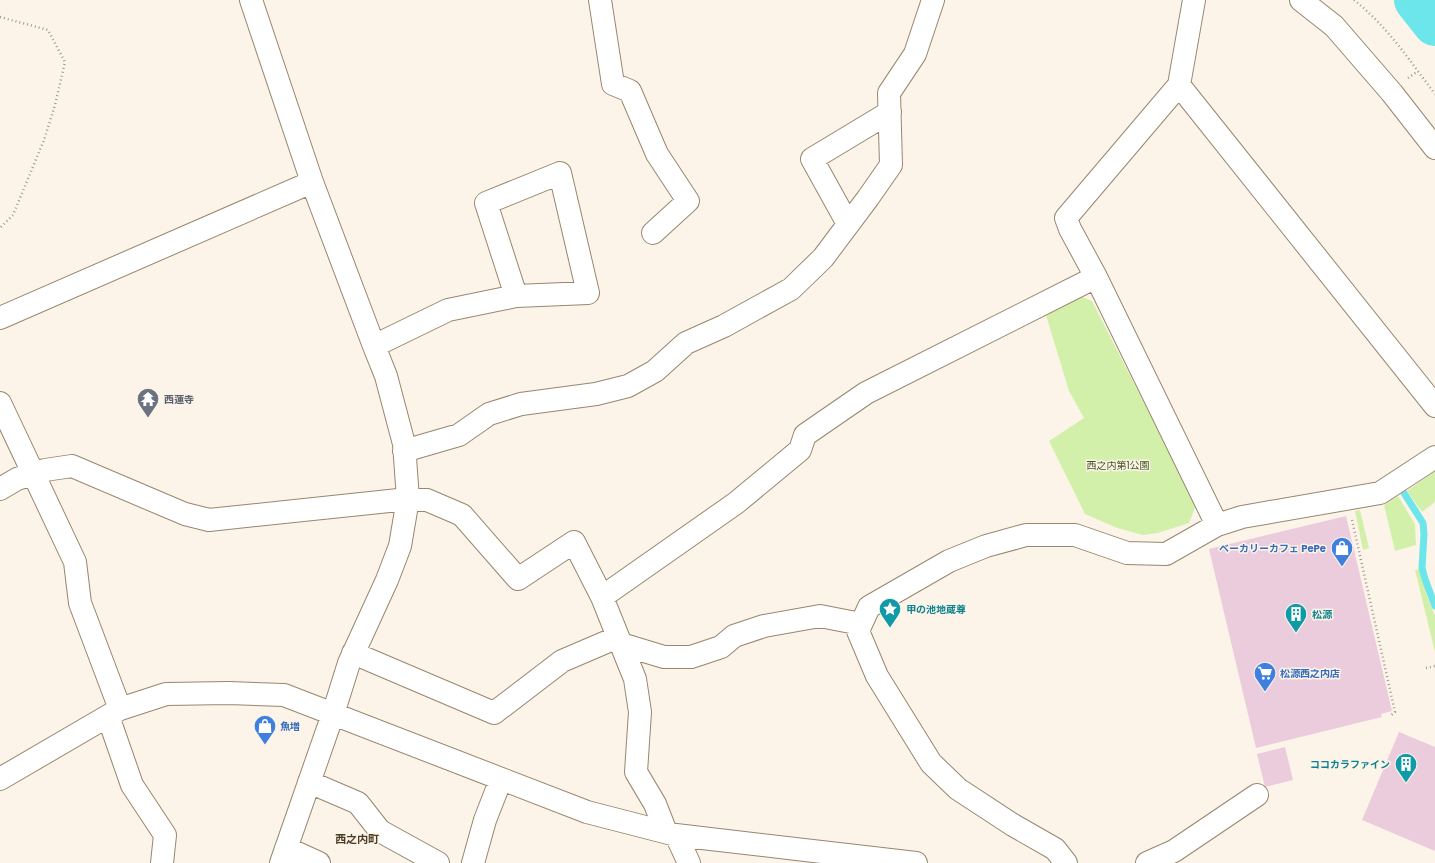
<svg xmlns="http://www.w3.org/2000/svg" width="1435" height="863" font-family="Poppins,'Noto Sans JP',sans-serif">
  <rect width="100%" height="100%" fill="#fcf4e9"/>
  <path fill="#d3f0ab" d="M1078 295 1092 301 1196 505 1189 523 1158 533 1143 535 1117 528 1085 514 1049 441 1084 418 1069 391 1045 312Z
    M1435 471V502L1422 512 1407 491Z
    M1398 496 1415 524 1416 545 1395 551 1384 505Z
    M1360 510 1369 548 1363 550 1355 511Z
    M1420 569 1426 593 1435 616V652L1415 570Z"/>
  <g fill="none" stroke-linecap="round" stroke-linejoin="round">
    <path stroke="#6ce6ea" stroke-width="7" d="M1404 493 1423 523 1424 534 1422 568 1425 579 1435 606"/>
    <path stroke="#6ce6ea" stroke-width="44" d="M1416 0 1435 24"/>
  </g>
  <path fill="#ebccdc" d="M1346 516 1392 711 1381 714 1382 717 1256 748 1209 549Z
    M1399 732 1435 747V851L1362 820Z
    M1285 747 1293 780 1265 787 1257 754Z"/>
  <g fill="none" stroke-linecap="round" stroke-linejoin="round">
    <g stroke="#98866e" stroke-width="24">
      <path id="minor" d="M251 0 312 182 374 346 386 376 404 444 408 499 400 546 387 580 349 663 333 714 281 863
        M600 0 613 84 630 91 657 154 688 201 653 233
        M1194 0 1179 85 1066 218 1070 229 1096 277 1217 525
        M1301 0 1334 26 1392 93 1435 148
        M1179 85 1435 406
        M848 224 812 159 890 112
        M0 318 312 182
        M374 346 448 310 516 296 588 293 560 173 486 203 516 296
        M0 403 75 562 80 603 120 709
        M404 451 459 435 489 414 521 404 596 394 628 386 655 371 686 343 724 326 791 289 823 258 868 198 891 165 889 93 915 54 933 0
        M0 489 17 479 32 474 45 470 72 466 185 514 209 520 408 499 427 500 462 515 518 579 574 542 602 597 635 679 640 712 636 772 655 804 666 832
        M602 597 736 503 800 450 805 435 866 393 1096 277
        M621 644 664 657H691L721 647 734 636 764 626 820 616 861 624
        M353 653 494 713 562 661 618 637
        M108 716 132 785 165 835 162 863
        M0 779 120 709 166 694 229 693 284 695 587 812 676 835 916 863
        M309 782 358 803 380 831 438 863
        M676 835 689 863
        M286 848 319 863
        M473 863 485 820 501 779
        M1066 863 1055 849 1013 825 958 789 931 763 877 676 858 631 869 607 949 561 986 546 1026 535H1075L1127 553 1166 554 1217 525 1242 517 1380 493 1435 457
        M1147 863 1174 851 1257 795"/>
    </g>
    <path stroke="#a29a90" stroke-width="2.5" stroke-dasharray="1 3" stroke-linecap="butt" d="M1354 0C1387 26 1410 61 1435 94
      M0 17 48 30 65 62 55 105 44 140 13 215 0 228
      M1408 78 1418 71
      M1352 520 1395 712 1390 716
      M1426 668 1435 666"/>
    <use href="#minor" stroke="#fff" stroke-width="22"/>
  </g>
  <defs>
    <g id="temple-pin" transform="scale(1.15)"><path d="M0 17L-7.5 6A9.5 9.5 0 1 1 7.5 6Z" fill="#6b7280" stroke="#fcf4e9"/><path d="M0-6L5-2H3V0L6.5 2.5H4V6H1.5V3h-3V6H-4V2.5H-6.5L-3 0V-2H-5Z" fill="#fff"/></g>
    <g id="shop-pin" transform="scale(1.15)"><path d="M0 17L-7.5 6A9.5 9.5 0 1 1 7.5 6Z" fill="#3f7fe0" stroke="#fcf4e9"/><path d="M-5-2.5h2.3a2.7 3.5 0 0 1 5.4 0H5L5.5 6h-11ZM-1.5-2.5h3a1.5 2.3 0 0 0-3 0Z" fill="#fff"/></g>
    <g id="sight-pin" transform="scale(1.15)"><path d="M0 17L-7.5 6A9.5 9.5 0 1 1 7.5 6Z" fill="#0f9aa8" stroke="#fcf4e9"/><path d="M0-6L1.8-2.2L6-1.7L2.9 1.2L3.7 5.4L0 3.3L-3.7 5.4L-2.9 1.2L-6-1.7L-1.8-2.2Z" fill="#fff"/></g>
    <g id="building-pin" transform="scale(1.15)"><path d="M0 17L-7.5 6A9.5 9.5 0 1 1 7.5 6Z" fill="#0f9aa8" stroke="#fcf4e9"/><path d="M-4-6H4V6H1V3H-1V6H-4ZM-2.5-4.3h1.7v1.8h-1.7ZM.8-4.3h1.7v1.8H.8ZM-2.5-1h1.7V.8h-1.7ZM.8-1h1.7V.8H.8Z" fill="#fff"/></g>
    <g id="supermarket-pin" transform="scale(1.15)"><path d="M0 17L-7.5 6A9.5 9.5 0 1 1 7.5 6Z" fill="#3f7fe0" stroke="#fcf4e9"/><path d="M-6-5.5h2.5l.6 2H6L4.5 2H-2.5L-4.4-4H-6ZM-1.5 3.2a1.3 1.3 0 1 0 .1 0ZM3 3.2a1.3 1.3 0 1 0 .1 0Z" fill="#fff"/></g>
  </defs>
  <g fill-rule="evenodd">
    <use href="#temple-pin" x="148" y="399"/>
    <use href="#shop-pin" x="1342" y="548"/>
    <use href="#sight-pin" x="890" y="609"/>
    <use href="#building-pin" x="1296" y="614"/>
    <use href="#supermarket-pin" x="1265" y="673"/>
    <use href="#shop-pin" x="265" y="726"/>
    <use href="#building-pin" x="1406" y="764"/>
  </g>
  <g text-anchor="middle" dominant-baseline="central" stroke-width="3" stroke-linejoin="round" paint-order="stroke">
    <g font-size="10" font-weight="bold" fill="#5b616d" stroke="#fcf4e9" text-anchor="start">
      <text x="164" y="399">西蓮寺</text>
    </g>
    <g font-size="10" fill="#42561f" stroke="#fcf4e9">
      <text x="1118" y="465">西之内第1公園</text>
    </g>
    <g font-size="10" font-weight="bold" fill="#366cbe" stroke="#fcf4e9" text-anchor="start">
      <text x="1326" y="548" text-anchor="end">ベーカリーカフェ PePe</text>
      <text x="1280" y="673">松源西之内店</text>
      <text x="280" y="726">魚増</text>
    </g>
    <g font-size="10" font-weight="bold" fill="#0d838f" stroke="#fcf4e9" text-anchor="start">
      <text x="906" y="609">甲の池地蔵尊</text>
      <text x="1312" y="614">松源</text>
      <text x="1390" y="764" text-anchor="end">ココカラファイン</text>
    </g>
    <g font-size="11" font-weight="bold" fill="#4b3c25" stroke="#fcf4e9">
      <text x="357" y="839">西之内町</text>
    </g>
  </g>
</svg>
